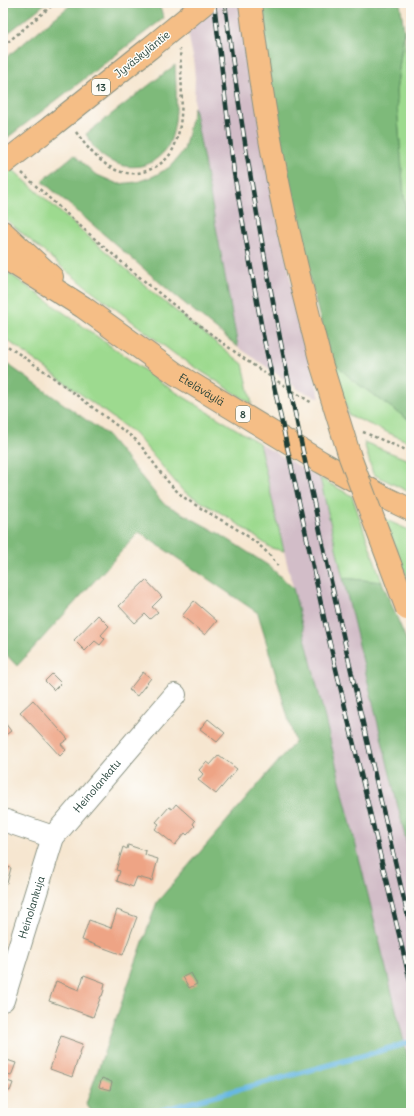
<svg xmlns="http://www.w3.org/2000/svg" width="414" height="1116" font-family="Delius,sans-serif">
  <rect width="100%" height="100%" fill="#fdfcf7"/>
  <filter id="ink" filterUnits="userSpaceOnUse"><feTurbulence type="fractalNoise" baseFrequency=".025" numOctaves="2"/><feDisplacementMap in="SourceGraphic" scale="8" xChannelSelector="R" yChannelSelector="G"/><feConvolveMatrix kernelMatrix="1 2 1 2 8 2 1 2 1" color-interpolation-filters="sRGB"/></filter>
  <filter id="wash" filterUnits="userSpaceOnUse"><feTurbulence type="fractalNoise" baseFrequency=".012" numOctaves="4" result="noise"/><feDisplacementMap in="SourceGraphic" scale="16" xChannelSelector="R" yChannelSelector="G"/><feGaussianBlur stdDeviation="0.9" result="paint"/><feColorMatrix in="noise" values="0 0 0 0 0 0 0 0 0 0 0 0 0 0 0 0 0 1.4 0 .05"/><feComposite in="paint" operator="in"/></filter>
  <g filter="url(#wash)">
    <rect width="100%" height="100%" fill="#f6e6d0"/>
    <path fill="#d2bdc8" d="M182 3H241L295 304 320 398 301 391 238 347 194 107 195 78 193 57Z
      M259 443 320 478 411 861V1071L284 551Z"/>
    <path fill="#9dda8f" stroke="#5e8c62" d="M404 30 411 125V236L404 196 396 92Z
      M3 161 60 212 162 300 243 364 252 404 176 355 69 273 3 217Z
      M3 269 169 388 259 443 284 551 271 548 231 519 183 491 135 434 3 337Z
      M330 358 351 379 406 418 411 420V443L349 415Z
      M364 442 411 461V493L373 474Z
      M320 478 352 496 382 582 343 578Z
      M384 519 411 531V587Z"/>
    <path fill="#7eba7a" stroke="#4e7c57" d="M3 3H46L3 37Z
      M73 3H158L164 18 3 141V60Z
      M260 3H400L404 30 396 92 404 196 411 236V420L406 418 351 379 330 358 299 236 275 120Z
      M175 65C176 89 179 122 169 144 165 152 159 157 152 162 133 172 110 165 96 150 92 145 89 139 86 134Z
      M194 107 238 347 172 293 42 181 74 155 95 174 118 184 137 182 154 176 170 167 184 150Z
      M3 361 106 434 163 503 218 533 269 566 293 588 411 1071V1113H93L86 1104 157 902 295 742 258 613 139 532 17 666 3 651Z
      M343 578 382 582 411 651V861Z"/>
    <g fill="none" stroke-linecap="round" stroke-linejoin="round">
      <path stroke="#67b8e2" stroke-width="5.5" d="M152 1113 362 1056 411 1042"/>
    </g>
    <g id="blocks">
      <path fill="#eea485" d="M146 580 162 597 152 607 158 612 150 619 145 614 135 623 119 606Z
        M194 601 217 621 205 635 182 616Z
        M98 615 109 626 101 635 105 639 100 645 95 641 85 651 74 640Z
        M143 672 151 678 137 696 129 690Z
        M52 674 61 683 54 690 45 681Z
        M33 700 68 739 61 744 66 750 60 756 20 712Z
        M208 719 225 733 217 742 200 729Z
        M5 723 11 731 3 737V724Z
        M219 755 237 769 216 794 198 780 203 774 199 770 206 762 210 765Z
        M176 804 195 821 193 824 195 826 187 835 185 833 175 845 155 829 159 824 156 822 169 807 172 809Z
        M128 845 146 851 145 855 158 859 152 881 137 877 133 887 117 881 120 871 116 870 123 847 127 849Z
        M3 866 11 868 7 883 3 882Z
        M117 910 137 917 123 955 82 940 89 920 111 928Z
        M191 973 197 984 189 988 183 977Z
        M84 975 105 983 104 988V990L102 996H101L93 1017 49 1001 56 981 79 990Z
        M61 1036 83 1044 72 1077 50 1069Z
        M4 1059 16 1063 11 1076 3 1073Z
        M102 1078 112 1082 110 1090 99 1087Z
        M4 1080 13 1083 10 1091 3 1089Z"/>
    </g>
  </g>
  <g filter="url(#ink)">
    <use href="#blocks" fill-opacity="0" stroke="#8a9282" stroke-width="1"/>
    <g fill="none" stroke-linecap="round" stroke-linejoin="round">
      <g stroke="#8a9282" stroke-width="24">
        <g id="minor">
          <path d="M3 820 53 837"/>
          <path id="s1" d="M3 1000 53 837 175 695"/>
        </g>
      </g>
      <g stroke="#8a9282" stroke-width="24">
        <g id="highway">
          <path d="M250 3C258 69 268 135 282 201 293 255 307 309 321 363"/>
          <path d="M52 126 150 48"/>
          <path d="M3 232 52 277"/>
          <path id="s2" d="M3 255 13 263 83 307 176 374 321 462 384 497 411 510"/>
        </g>
      </g>
      <path stroke="#8a9282" stroke-width="2.5" stroke-dasharray="3 3" stroke-linecap="butt" d="M3 46 55 3
        M76 132C95 159 120 186 155 167 166 161 172 154 176 142 185 116 181 76 180 49
        M22 173C93 239 167 303 246 360 267 375 290 389 312 403
        M3 343 47 373 136 440C151 457 162 478 179 493 186 500 196 505 204 510 231 526 263 541 279 568
        M363 432 406 450 411 451"/>
      <use href="#minor" stroke="#fff" stroke-width="22"/>
      <use href="#highway" stroke="#f5be86" stroke-width="22"/>
      <g stroke="#1f3d34" stroke-width="4.5">
        <path id="rail" d="M214 3 234 173 263 335 326 627 411 985
          M225 3C244 157 273 309 305 461 338 617 374 773 411 929"/>
      </g>
      <use href="#rail" stroke="#fdfcf7" stroke-width="3" stroke-dasharray="9" stroke-linecap="butt"/>
      <g stroke="#8a9282" stroke-width="24" stroke-linecap="butt">
        <path id="highway-bridge" d="M150 48 205 3
          M3 164 52 126
          M321 363 350 457 407 609"/>
      </g>
      <path stroke="#8a9282" stroke-width="2.5" stroke-dasharray="3 3" stroke-linecap="butt" d="M224 10 233 3"/>
      <use href="#highway-bridge" stroke="#f5be86" stroke-width="22"/>
    </g>
  </g>
  <g text-anchor="middle" dominant-baseline="central" stroke-width="3" stroke-linejoin="round" paint-order="stroke">
    <g fill="#fdfcf7" stroke="#62766e" stroke-width="1">
      <rect x="92" y="79" width="18" height="16" rx="3"/>
      <rect x="236" y="406" width="14" height="16" rx="3"/>
    </g>
    <g font-size="10" font-weight="bold" fill="#1f3d34">
      <text x="101" y="87">13</text>
      <text x="243" y="414">8</text>
    </g>
    <g font-size="11" fill="#1f3d34" stroke="#fdfcf7">
      <text transform="translate(142 54) rotate(-39)">Jyväskyläntie</text>
      <text stroke="none"><textPath href="#s2" startOffset="240">Eteläväylä</textPath></text>
      <text stroke="none"><textPath href="#s1" startOffset="238">Heinolankatu</textPath></text>
      <text stroke="none"><textPath href="#s1" startOffset="97">Heinolankuja</textPath></text>
    </g>
  </g>
  <rect width="414" height="1116" fill="none" stroke="#fdfcf7" stroke-width="16"/>
</svg>
